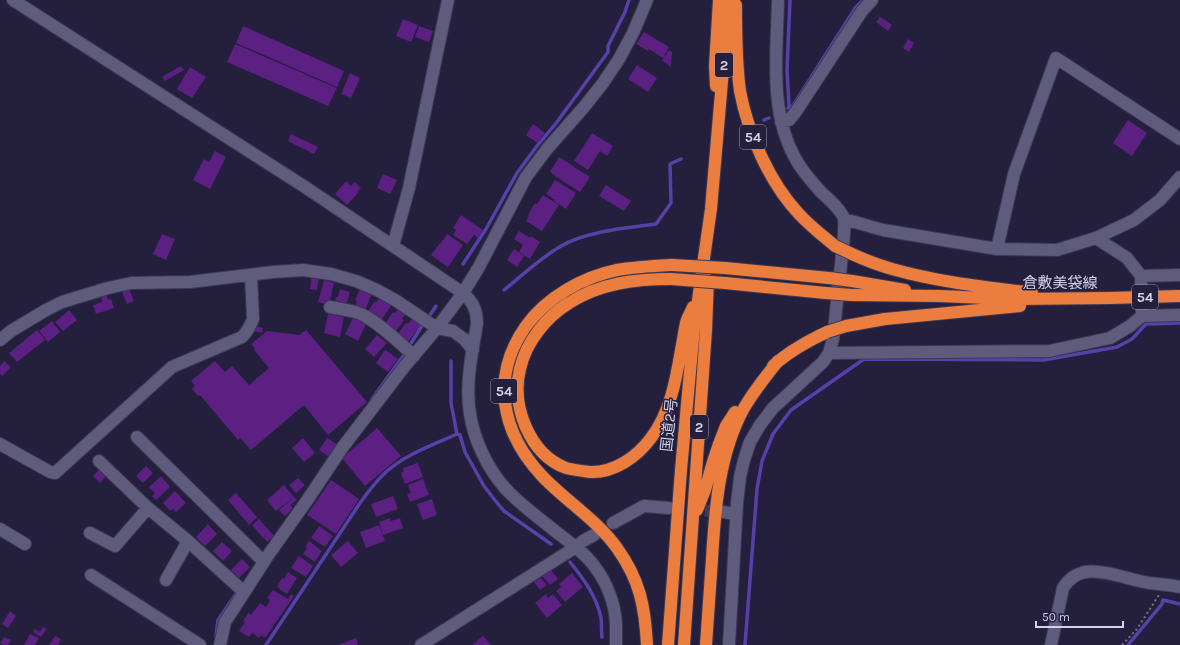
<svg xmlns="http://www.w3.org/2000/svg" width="1180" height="645" font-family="Karla,'Noto Sans JP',sans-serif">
  <rect width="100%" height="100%" fill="#231f3d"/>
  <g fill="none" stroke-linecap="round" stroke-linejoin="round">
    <path stroke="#5741a8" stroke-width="3.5" d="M788 108 792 107 856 7 863 0
      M790 108 789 105 787 70 790 0
      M764 120 769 118
      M463 264 486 229 517 173 537 146 557 122 608 52V46L625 12 629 0
      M504 290C523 275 541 257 563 245 588 231 627 228 656 224L671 203 670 164 681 159
      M428 318 436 306
      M410 345 423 324
      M372 399 403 356
      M457 434 460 435 465 452 484 486 494 499 504 511 551 544
      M570 562C583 578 597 597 601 618 602 624 601 630 602 637
      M216 636 218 620 238 591
      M266 645 360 503C368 492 376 481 386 472 406 454 433 445 457 434L451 403V361
      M745 645 757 489 762 461 773 434 791 410 864 359 1044 360 1117 347 1132 339 1146 324 1180 323
      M1128 645 1162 604 1163 600 1180 604"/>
  </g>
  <path fill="#5b2082" d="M880 17 892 25 888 31 876 22Z
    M403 19 418 25 411 42 396 36Z
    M243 26 344 71 337 87 236 43Z
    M419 26 433 31 429 42 415 37Z
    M644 32 669 47 663 58 649 49 648 51 636 44Z
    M908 39 914 43 909 52 903 48Z
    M235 44 337 88 328 106 227 62Z
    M669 50 672 52 671 67 662 60Z
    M637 65 657 78 648 92 628 79Z
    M181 66 184 70 165 81 162 77Z
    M190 67 206 77 192 98 177 89Z
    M350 73 360 78 351 98 341 94Z
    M1128 120 1147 133 1132 156 1113 143Z
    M533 124 545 133 537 143 526 135Z
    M592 133 613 146 607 156 600 151 588 170 574 161Z
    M291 134 318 147 314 154 288 141Z
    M215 151 226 157 210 189 193 180 204 159 209 162Z
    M559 157 590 177 580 192 555 176V175L550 172Z
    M383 174 397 180 390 194 377 188Z
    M555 180 576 193 566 209 554 201 555 200 546 194Z
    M346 181 351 186 355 182 361 188 357 192 358 193 347 205 335 194Z
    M606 185 631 201 624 211 599 196Z
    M543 195 559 205 542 231 526 221 529 216 528 215 535 203 537 204Z
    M461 215 483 230 478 238 474 235 467 244 453 235 456 230 453 228Z
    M519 231 530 238 531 236 540 242 530 259 519 252 523 245 514 239Z
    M162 234 175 239 166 260 153 254Z
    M447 234 463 245 448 267 431 255 440 243H441Z
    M514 249 524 256 517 267 507 260Z
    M312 276 319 277 317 290 310 289Z
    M324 280 334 283 329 305 318 302Z
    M129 289 134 301 127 304 122 292Z
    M340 289 350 292 345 309 334 306 336 297H338Z
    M360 289 372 294 364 313 354 308 357 301 355 300Z
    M106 294 108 300 111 299 114 308 96 314 93 305 102 302 101 296Z
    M381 296 392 304 381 321 367 312 375 301 376 302Z
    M399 308 406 313 402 319 404 320 395 332 384 325 393 312 395 313Z
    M69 310 77 320 63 331 55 322Z
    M328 314 344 317 340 337 324 333Z
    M413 317 422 323 408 342 397 335 406 323 408 324Z
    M353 318 366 324 358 341 345 334Z
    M52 321 60 332 48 342 39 331Z
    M255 326 263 328 262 333 253 331Z
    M37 330 45 340 17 362 9 353Z
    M306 330 367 402 328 435 304 405 251 450 240 438 238 440 200 395 198 396 192 389 195 386 191 381 215 361 225 372 232 366 249 385 269 368 254 350 255 349 251 344 267 331 299 335Z
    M377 335 387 343 374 357 365 349Z
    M385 350 398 359 388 372 376 363Z
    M4 361 11 367 2 376 0 374V366Z
    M377 428 401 456 365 486 342 458Z
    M303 438 315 453 304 462 292 448Z
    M327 438 338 445 329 457 319 450Z
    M418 463 423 477 405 484 401 473 404 471 403 468Z
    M146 466 153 473 143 483 136 476Z
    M100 469 107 475 100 483 93 476Z
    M161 476 170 487 156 500 152 496 155 493 149 487Z
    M298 478 305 485 296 493 289 485Z
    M423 479 429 495 410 502 407 494 411 493 408 485Z
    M331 480 359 499 336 534 307 515Z
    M284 485 294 497 276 511 267 500Z
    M175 491 186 503 176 512 173 509 170 511 163 503Z
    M236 493 257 517 249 525 228 500Z
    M393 496 398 509 376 517 371 504Z
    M294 497 297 500 290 505 293 508 285 516 279 510Z
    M432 499 437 515 423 520 417 504Z
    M390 518 391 521 400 518 403 528 383 535 379 522Z
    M259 519 274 536 267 542 264 538 267 535 263 538 252 525Z
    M208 524 217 534 205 546 196 537Z
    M379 525 385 541 366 548 360 532Z
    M319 526 333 536 325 547 311 538Z
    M309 541 322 551 315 562 303 554 307 548 305 547Z
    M348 541 358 553 341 567 331 555Z
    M222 542 232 551 223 561 213 551Z
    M299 556 313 566 306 577 291 568Z
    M242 559 250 567 239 578 231 570Z
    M550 569 558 579 550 585 542 576Z
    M288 572 297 578 287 594 277 587 282 578 284 579Z
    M572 573 583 587 565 602 556 591 561 587 559 584Z
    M540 577 547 585 540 590 534 582Z
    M273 590 288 599 291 594 294 596 265 638 261 635 259 638 252 633 249 637 239 631 245 622 243 621 248 613 251 615 260 603 266 607 270 600 267 598Z
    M546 594 548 598 553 594 562 605 547 618 535 603Z
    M10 611 16 616 8 628 2 624Z
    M43 627 47 629 41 637 33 632 35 629 40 632Z
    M30 634 39 638 35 645H24Z
    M55 636 61 639 58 645H49Z
    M483 636 491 645H472Z
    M4 637 11 640 8 645H4L0 643Z
    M356 638 358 645H338Z"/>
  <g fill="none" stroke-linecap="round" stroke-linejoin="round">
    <path stroke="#3d3a56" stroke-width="12" stroke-dasharray="12 6" stroke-linecap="butt" d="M669 508 723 512"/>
    <g stroke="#3d3852" stroke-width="14">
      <path id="minor" d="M13 0 305 187 463 293C473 302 477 310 477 324 472 353 465 384 470 414 474 440 487 467 504 487 519 504 538 517 555 531 569 542 585 553 595 567 607 583 615 604 616 624 616 631 616 638 616 645
        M781 122 789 120 795 113 862 11 872 0
        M844 219 883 230 997 249 1057 250 1096 238 1134 220 1160 200 1180 177
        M393 246 409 188 448 0
        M997 249 1014 174 1056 58 1180 139
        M1141 276 1180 275
        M330 307C340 309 351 310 361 314 378 322 400 343 414 356
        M1142 316 1180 315
        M0 340 11 331 46 310 62 302 108 288 131 283 190 282 273 272 303 270 331 274 356 281 377 290 395 300 437 328 453 331 464 339 473 350
        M829 353 1049 351 1110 338 1130 326 1142 316 1141 276 1127 258 1096 238
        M137 437 264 562
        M0 444 50 472 55 473 172 367 242 337C247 332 250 327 253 319L251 275
        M99 461 148 508 188 541 244 592
        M723 512 736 514
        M613 523 644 506 669 508
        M0 529 25 544
        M90 533 115 546 148 508
        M91 575 200 645
        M166 580 188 541
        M220 645 225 622 269 554 308 499 342 448 404 367 437 328 463 293 479 267 526 177 547 149 584 107 603 83 619 59 633 33 647 0
        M421 645 576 547 583 541 594 535
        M729 645 737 503 740 477 744 460 750 442 760 425 773 408 823 362 829 353 833 339C836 311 839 283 842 255 843 247 845 225 844 219 841 209 827 198 820 191 812 182 804 173 798 163 768 114 777 54 778 0
        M1051 645 1063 588C1068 580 1075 574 1085 572 1102 569 1131 580 1149 583 1160 584 1170 585 1180 587"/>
    </g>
    <g stroke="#3d3852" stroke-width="14">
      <path id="highway" d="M736 5C736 34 736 63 740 91 748 133 769 182 799 214 810 226 823 236 835 246
        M716 86 715 66 719 0
        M852 254C865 260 878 265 892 269 938 282 985 287 1032 293
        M725 268 829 278
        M671 279C636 279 600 283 569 303 546 317 526 342 520 369 511 405 529 454 566 468 574 470 582 471 590 472 614 473 637 457 651 438 670 413 676 380 681 350 683 341 684 332 686 323 687 318 691 312 693 307
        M852 281 905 290
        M725 283 826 293
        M851 295 939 296 1012 299 1110 298
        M846 326 885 319 1020 306
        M773 366C789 351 808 341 827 332
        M697 510 705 490 712 465 719 444 726 426 735 412
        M647 645C645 607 640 580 617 548 597 520 567 502 543 477 501 433 490 377 526 326 547 297 583 277 617 270 635 267 654 266 672 265
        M668 645 681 470 694 328 711 209 729 0
        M684 645 706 330 708 280
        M706 645C708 616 710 588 712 559 715 508 719 454 744 408 754 391 766 376 778 361"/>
    </g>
    <path stroke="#75728b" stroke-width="2" stroke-dasharray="2 3" stroke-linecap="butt" d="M1122 645 1137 629 1159 595"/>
    <use href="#minor" stroke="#5e5b7d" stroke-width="12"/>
    <use href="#highway" stroke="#eb7d3f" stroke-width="12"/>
    <g stroke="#3d3852" stroke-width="14" stroke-linecap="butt">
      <path id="highway-bridge" d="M835 246 852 254
        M672 265 725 268
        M829 278 852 281
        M671 279 725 283
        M826 293 851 295
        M1110 298 1180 296
        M827 332 846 326"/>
    </g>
    <use href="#highway-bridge" stroke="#eb7d3f" stroke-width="12"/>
  </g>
  <g text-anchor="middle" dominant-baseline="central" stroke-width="3" stroke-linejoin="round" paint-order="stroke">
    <g fill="#231f3d" stroke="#9e9cb3" stroke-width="1">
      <rect x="715" y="53" width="18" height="24" rx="3"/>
      <rect x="740" y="125" width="26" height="24" rx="3"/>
      <rect x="1132" y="285" width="26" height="24" rx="3"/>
      <rect x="491" y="379" width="26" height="24" rx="3"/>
      <rect x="690" y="415" width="18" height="24" rx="3"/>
    </g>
    <g font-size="14" font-weight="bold" fill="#d3d2e6">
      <text x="724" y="65">2</text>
      <text x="753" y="137">54</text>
      <text x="1145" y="297">54</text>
      <text x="504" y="391">54</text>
      <text x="699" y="427">2</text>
    </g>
    <g font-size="15" fill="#d3d2e6" stroke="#231f3d">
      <text x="1060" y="283">倉敷美袋線</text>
      <text transform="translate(669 425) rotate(-84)">国道2号</text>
    </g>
  </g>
  <path d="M1036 621v6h87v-6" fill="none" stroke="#d3d2e6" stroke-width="2"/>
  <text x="1042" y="621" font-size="12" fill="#d3d2e6" stroke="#231f3d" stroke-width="3" paint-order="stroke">50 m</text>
</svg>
